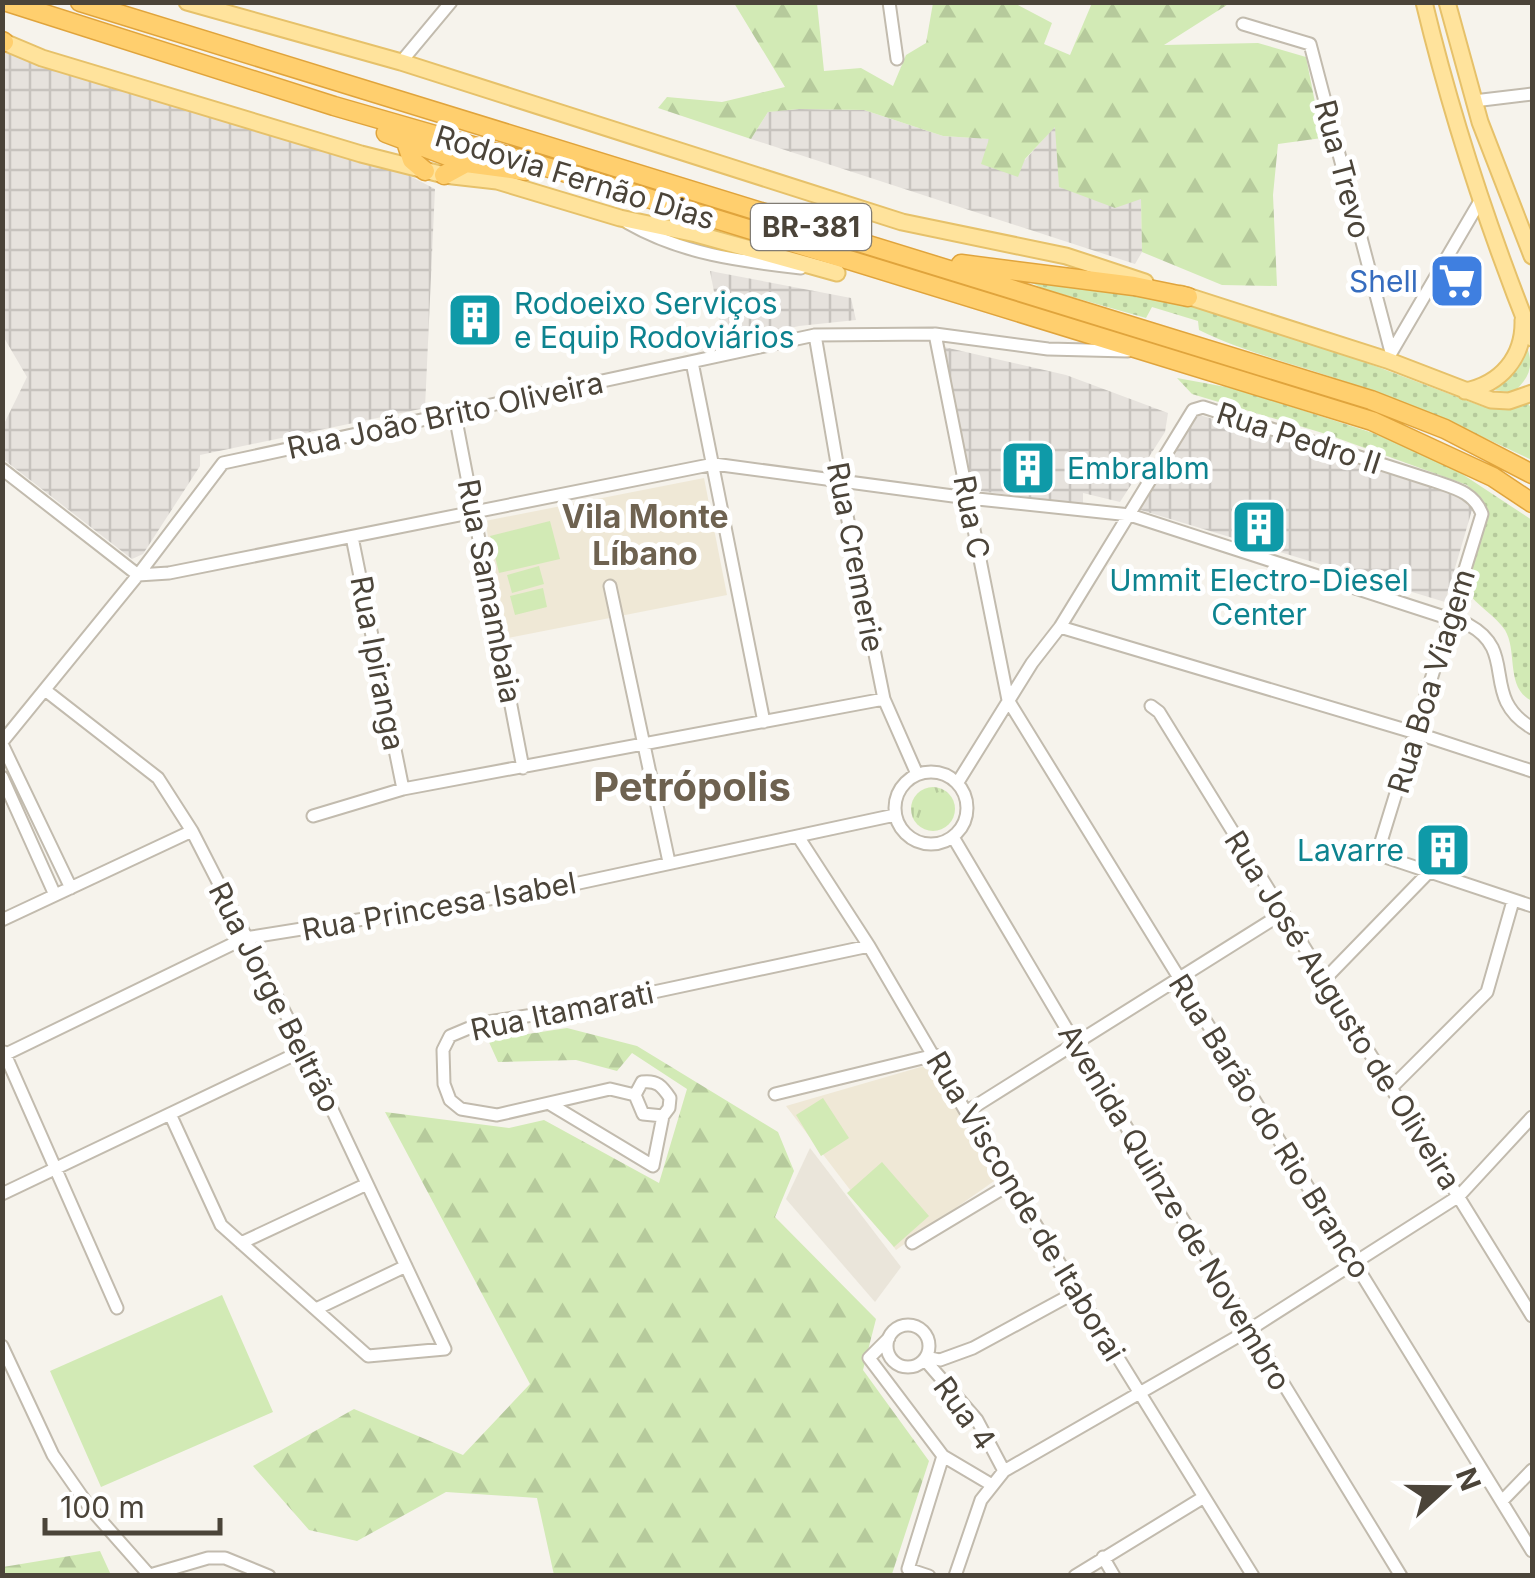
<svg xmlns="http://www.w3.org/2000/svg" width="1535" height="1578" font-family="Inter,sans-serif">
  <defs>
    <pattern id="industrial-grid" width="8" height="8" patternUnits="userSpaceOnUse" patternTransform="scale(2.5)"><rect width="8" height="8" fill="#e6e2dd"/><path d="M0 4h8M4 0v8" fill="none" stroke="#c7c3be"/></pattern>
    <pattern id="grass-dots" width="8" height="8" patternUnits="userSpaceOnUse" patternTransform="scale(2.5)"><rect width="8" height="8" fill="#d2eab5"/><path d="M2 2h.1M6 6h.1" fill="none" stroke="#b6ca9c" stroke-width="1.8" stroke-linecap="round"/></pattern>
    <pattern id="forest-firs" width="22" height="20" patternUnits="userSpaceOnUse" patternTransform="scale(2.5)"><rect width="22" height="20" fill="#d2eab5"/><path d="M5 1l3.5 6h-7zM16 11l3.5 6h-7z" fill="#b6ca9c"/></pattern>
    <pattern id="park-tufts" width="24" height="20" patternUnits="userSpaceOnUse" patternTransform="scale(2.5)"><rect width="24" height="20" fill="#d2eab5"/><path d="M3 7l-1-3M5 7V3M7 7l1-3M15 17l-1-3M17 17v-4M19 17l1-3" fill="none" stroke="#b6ca9c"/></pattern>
  </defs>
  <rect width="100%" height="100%" fill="#f6f3ec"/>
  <path fill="#eae5da" d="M810 1148 901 1267 875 1302 786 1199Z"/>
  <path fill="url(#industrial-grid)" d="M3 52 408 175 435 189 425 408 200 455V466L143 554 132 559 3 459 2 428 27 377 3 336Z
    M799 109 864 110 943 136 990 139 1025 160 1055 126 1141 198 1142 252 1135 264 751 139 768 112Z
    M710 271 851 298 856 320 799 326 724 343Z
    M944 347 1066 375 1168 413 1165 432 1120 502 1083 493V504L971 490Z
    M1196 414 1461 491 1472 510 1445 602 1134 508Z"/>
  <path fill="#efe8d6" d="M704 478 727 595 508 638 485 521Z
    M931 1064 997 1179 896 1250 786 1106Z"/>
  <path fill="url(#grass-dots)" d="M1026 280 1114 290 1193 305 1354 358 1484 407 1528 403 1532 410V460C1471 431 1409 404 1346 382 1296 364 1246 353 1199 330L1198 321 1152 307 1146 318 1044 289Z
    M1528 350C1534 369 1527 380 1513 393L1495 390Z
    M1177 378 1237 389 1373 433 1453 468 1532 520V701C1505 688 1518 652 1505 630 1495 615 1477 606 1466 590L1488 510 1467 485 1326 434 1192 394Z"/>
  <path fill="url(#forest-firs)" d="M1230 3 1164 45 1258 43 1306 57 1322 138 1278 144 1273 195 1277 286 1222 285 1142 252 1141 199 1115 208 1059 187 1055 127 1025 159 1018 177 981 164 989 139 943 136 864 110 799 109 768 112 751 139 658 108 667 97 722 102 785 87 734 3H817L824 71 861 68 893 86 906 55 926 43 933 3H1014L1052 23 1044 44 1070 55 1092 3Z
    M567 1028 637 1046 778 1132 794 1171 775 1217 876 1319 863 1370 929 1461 892 1574 896 1576 554 1575 537 1498 446 1492 357 1541 309 1530 253 1466 354 1409 463 1455 530 1384 385 1112 509 1128 544 1120 659 1183 687 1089 632 1053 617 1071 576 1060 498 1062 488 1040Z
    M100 1551 111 1575H3V1567Z"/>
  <path fill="url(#park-tufts)" d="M911 809a22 22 0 1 1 44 0a22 22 0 1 1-44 0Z"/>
  <path fill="#d2eab5" d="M550 521 560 559 499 573 490 536Z
    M539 566 544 584 512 593 507 575Z
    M543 588 547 607 515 615 510 596Z
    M823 1098 849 1138 821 1156 796 1115Z
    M882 1162 929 1216 894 1247 847 1193Z
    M222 1295 273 1412 101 1487 50 1371Z"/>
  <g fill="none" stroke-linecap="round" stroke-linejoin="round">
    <g stroke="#c2bbae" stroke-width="15">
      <path id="minor" d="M889 2 897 59
        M1243 24 1310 44 1391 352
        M401 62 451 2
        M1474 101 1532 94
        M628 223C682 254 740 261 801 268
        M935 334 1008 700 1532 1551
        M815 335 840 481 884 699 917 774
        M1391 353 1480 201
        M692 362 764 722
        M455 415 523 768
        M2 469 138 575 169 573 714 464 968 498 1130 515 1469 625C1519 652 1479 697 1532 728
        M352 537 403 789
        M610 586 669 862
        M1060 627 1416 733 1532 771
        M45 690 158 778 192 831 304 1050 445 1349 368 1356 221 1225 170 1114
        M1151 706 1159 712 1532 1316
        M2 742 138 575 223 463 815 335 935 334 1048 349 1128 351
        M2 744 71 888
        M895 808a36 36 0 1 1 72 0a36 36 0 1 1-72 0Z
        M2 777 55 895
        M958 782 1032 663 1060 627 1193 410 1203 407 1434 481C1454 488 1474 492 1482 514L1380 845 1385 857 1532 906
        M313 816 403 789 884 699
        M953 837 1075 1043 1401 1576
        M799 838 869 946 966 1112 1253 1576
        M2 920 192 831
        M1324 980 1429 872
        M4 1052 117 1308
        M2 1056 245 938 551 889 895 815
        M1392 1087 1487 992 1513 901
        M775 1094 935 1055
        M635 1095 643 1114 663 1116 669 1108 670 1098C662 1086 657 1080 642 1082L635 1095 610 1089 497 1115 461 1109 450 1100 444 1084 443 1050 450 1036 481 1023 579 1008 869 946
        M550 1104 653 1166 663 1116
        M966 1112 1283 913
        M2 1194 304 1050
        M241 1243 367 1184
        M912 1243 1010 1184
        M316 1309 406 1266
        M887 1346a21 21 0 1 1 42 0a21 21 0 1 1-42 0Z
        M889 1338 869 1358 943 1456 992 1485
        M2 1346 53 1455 90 1508 150 1576
        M927 1357 940 1360 973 1348 1076 1292
        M925 1360 977 1420 1004 1471 981 1500 955 1576
        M1004 1471 1249 1330 1459 1196 1532 1117
        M1502 1501 1532 1470
        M1103 1557 1114 1576
        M150 1575 208 1558H225L269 1576
        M929 1576 908 1569 943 1456
        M1075 1576 1204 1497"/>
    </g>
    <g stroke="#e6c16a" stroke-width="19">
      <path id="major" d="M187 2 401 62 902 222 1066 256 1145 282
        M1424 2C1452 118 1488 228 1532 338
        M1447 2 1480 122 1532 256
        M4 42 42 58 361 154 444 175 497 181 620 218 696 234 837 273
        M1181 294 1387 360 1491 400 1509 401 1532 393
        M1465 391C1501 384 1524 357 1523 320"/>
    </g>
    <g stroke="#e0a43c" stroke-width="21">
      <path id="highway" d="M7 2 334 106 560 171 1372 421 1493 477 1532 503
        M80 2 1371 400 1445 429 1532 474
        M2 41 4 42
        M386 133 466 163
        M405 139 412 160 425 171
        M444 175 466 163 525 171
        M961 264 1134 286 1188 297"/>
    </g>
    <use href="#minor" stroke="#fff" stroke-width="11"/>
    <use href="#major" stroke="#ffe39c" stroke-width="15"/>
    <use href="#highway" stroke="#ffcf6e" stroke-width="18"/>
  </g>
  <defs>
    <g id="supermarket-square" transform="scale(2.875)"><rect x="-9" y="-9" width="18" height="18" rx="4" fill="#3f7fe0" stroke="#fff"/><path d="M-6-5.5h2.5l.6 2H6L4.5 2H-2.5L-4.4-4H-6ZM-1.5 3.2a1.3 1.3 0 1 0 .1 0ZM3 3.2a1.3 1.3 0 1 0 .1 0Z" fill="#fff"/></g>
    <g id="building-square" transform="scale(2.875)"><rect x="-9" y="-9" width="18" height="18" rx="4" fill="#0f9aa8" stroke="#fff"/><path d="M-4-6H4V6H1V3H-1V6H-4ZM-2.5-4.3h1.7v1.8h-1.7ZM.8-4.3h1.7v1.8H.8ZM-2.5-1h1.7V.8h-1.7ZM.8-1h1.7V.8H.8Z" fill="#fff"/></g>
  </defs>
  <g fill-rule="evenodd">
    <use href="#supermarket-square" x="1457" y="281"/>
    <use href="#building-square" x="475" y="320"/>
    <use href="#building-square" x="1028" y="468"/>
    <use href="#building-square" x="1259" y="527"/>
    <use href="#building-square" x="1443" y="850"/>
  </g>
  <g text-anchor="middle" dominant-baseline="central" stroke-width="10" stroke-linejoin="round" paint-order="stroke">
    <rect fill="#fff" stroke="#817c74" stroke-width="2.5" x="751" y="204" width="120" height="46" rx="8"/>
    <g font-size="28" font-weight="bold" fill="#4b4439">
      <text x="811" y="227">BR-381</text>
    </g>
    <g font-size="30" fill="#4b4439" stroke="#fff">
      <text transform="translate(1343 169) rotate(75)">Rua Trevo</text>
      <text transform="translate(575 177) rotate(17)">Rodovia Fernão Dias</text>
      <text transform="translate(445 415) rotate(-12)">Rua João Brito Oliveira</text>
      <text transform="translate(1299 438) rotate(18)">Rua Pedro II</text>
      <text transform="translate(972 517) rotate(79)">Rua C</text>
      <text transform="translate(856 557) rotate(79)">Rua Cremerie</text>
      <text transform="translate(490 591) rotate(79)">Rua Samambaia</text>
      <text transform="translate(378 663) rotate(79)">Rua Ipiranga</text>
      <text transform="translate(1431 681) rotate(-73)">Rua Boa Viagem</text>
      <text transform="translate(439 906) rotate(-10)">Rua Princesa Isabel</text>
      <text transform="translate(275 997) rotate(63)">Rua Jorge Beltrão</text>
      <text transform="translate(1343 1010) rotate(58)">Rua José Augusto de Oliveira</text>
      <text transform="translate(562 1011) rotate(-12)">Rua Itamarati</text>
      <text transform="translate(1270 1126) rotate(58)">Rua Barão do Rio Branco</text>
      <text transform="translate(1026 1206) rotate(59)">Rua Visconde de Itaborai</text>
      <text transform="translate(1175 1207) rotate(59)">Avenida Quinze de Novembro</text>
      <text transform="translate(965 1413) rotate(54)">Rua 4</text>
    </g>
    <g font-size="30" fill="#366cbe" stroke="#fff" text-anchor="end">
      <text x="1418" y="281">Shell</text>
    </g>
    <g font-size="30" fill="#0d838f" stroke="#fff" text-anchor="start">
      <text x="514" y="303">Rodoeixo Serviços<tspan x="514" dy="34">e Equip Rodoviários</tspan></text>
      <text x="1067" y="468">Embralbm</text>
      <text x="1259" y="580" text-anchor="middle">Ummit Electro-Diesel<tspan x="1259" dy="34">Center</tspan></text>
      <text x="1404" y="850" text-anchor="end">Lavarre</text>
    </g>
    <g font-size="32" font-weight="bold" fill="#6e6250" stroke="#fff">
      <text x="645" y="516">Vila Monte<tspan x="645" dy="37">Líbano</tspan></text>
    </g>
    <g font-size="40" font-weight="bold" fill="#6e6250" stroke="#fff">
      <text x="692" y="786">Petrópolis</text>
    </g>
  </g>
  <rect width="1535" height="1578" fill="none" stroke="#4b4439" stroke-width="10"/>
  <g transform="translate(1445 1488) rotate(69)" stroke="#ffffff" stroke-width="8" paint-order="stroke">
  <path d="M0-8L18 38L0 25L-18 38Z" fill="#4b4439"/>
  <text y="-15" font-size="28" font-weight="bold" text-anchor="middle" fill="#4b4439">N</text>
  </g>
  <path d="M45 1518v15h175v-15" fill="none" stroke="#4b4439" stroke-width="5"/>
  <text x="60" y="1518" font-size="30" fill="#4b4439" stroke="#ffffff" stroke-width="8" paint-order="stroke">100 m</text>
</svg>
